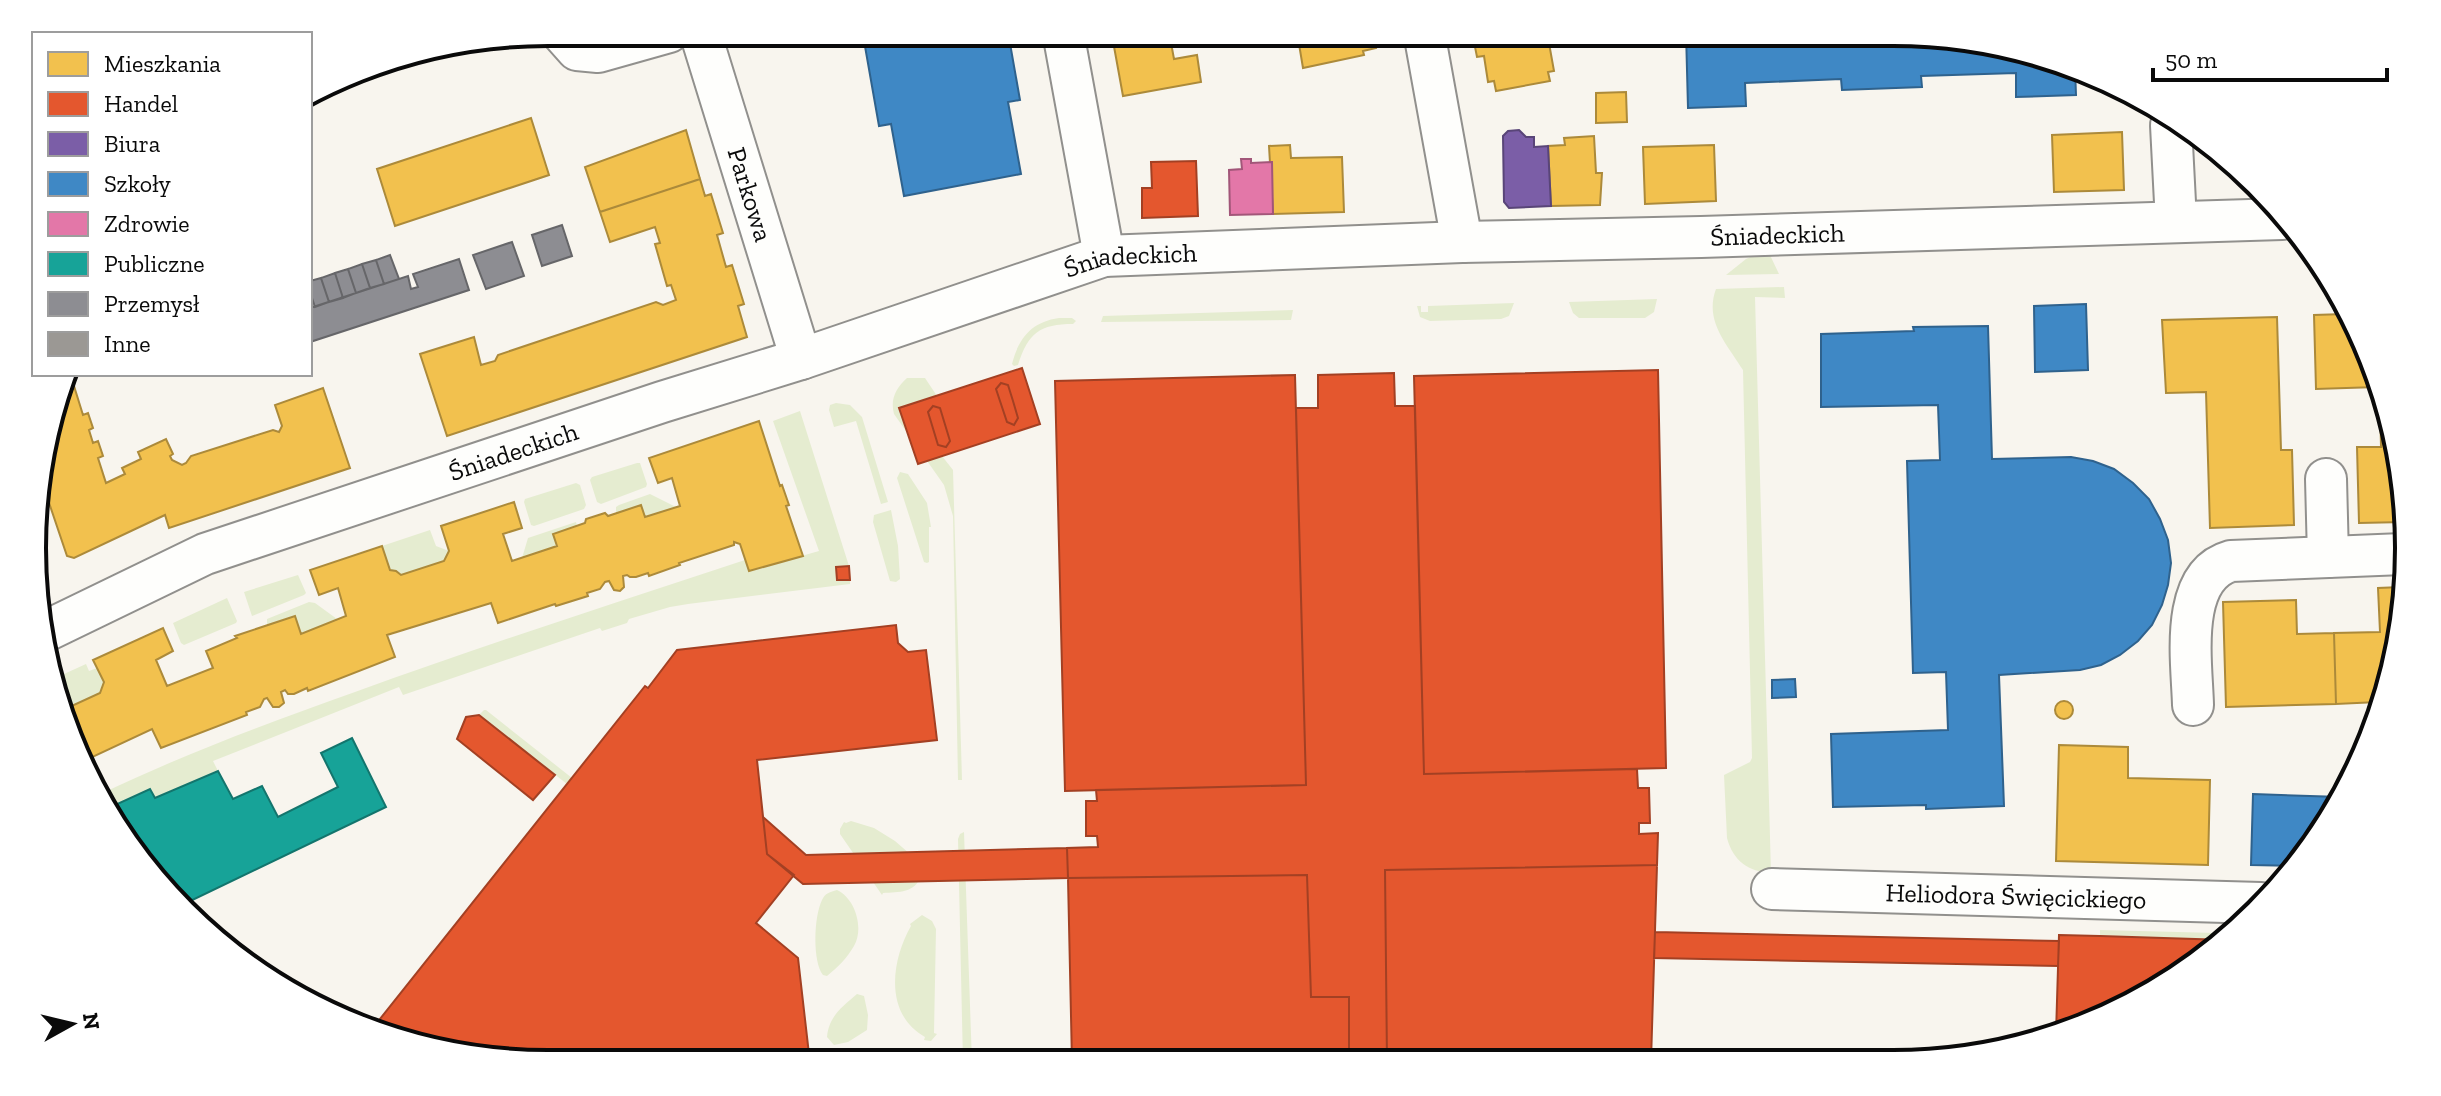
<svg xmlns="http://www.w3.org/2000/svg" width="2441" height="1096" font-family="'Zilla Slab',serif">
  <rect width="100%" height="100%" fill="#f8f5ee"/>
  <path fill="#e5ecd0" d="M1759 253H1769L1779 274 1726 275 1746 259Z
    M1784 287 1785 298 1755 297 1771 873C1749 872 1733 861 1727 838L1724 775 1750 762 1752 758 1743 370C1727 344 1704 321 1716 289Z
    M1657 299 1654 312 1645 318H1579L1573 313 1569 302Z
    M1514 303 1509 316 1501 319 1430 321 1420 317 1417 306H1421V312H1428V306Z
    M1293 310 1291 320 1101 322 1103 316Z
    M1059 318H1072L1076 321 1073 324C1040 324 1028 333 1018 365L1014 366 1012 364C1019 337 1032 322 1059 318Z
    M907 378H925L937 396 923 401 942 456 953 470 962 780H958L953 516 944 485 894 414C890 399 896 388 907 378Z
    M836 403 850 405 862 417 888 502 881 504 856 421 834 427 829 410 830 405Z
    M800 411 849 566 836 568 837 580H850V584L688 604 670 607 629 619 627 623 602 631 600 628 403 695 399 687 213 761 218 771 155 798 150 789 104 810 97 796C181 755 268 723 355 692 484 645 615 603 745 560L749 571 819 551 773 421Z
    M637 463H640L647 484 646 487 601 504 597 502 590 480 592 477Z
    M900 472 908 474 927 503 931 527H929V562L927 563 924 562 897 478Z
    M576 483 580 485 586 505 584 509 534 526 531 525 524 502 525 499Z
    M650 494 676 507 645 517 640 506 616 514V507L619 505Z
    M891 510 898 546 900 579 896 582 890 581 873 522 874 515Z
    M576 522 577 526 553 534 557 546 522 558 528 538Z
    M430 530 436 546 449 551 444 561 401 575 396 571 390 570 382 546Z
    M298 575 306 593 304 595 252 616 244 592Z
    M227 598 237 621 236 623 184 645 181 643 173 623Z
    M309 602 315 603 337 619 301 634 295 616 267 626V619Z
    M86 664 89 671 97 668 104 682 100 693 65 709 53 679Z
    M484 710H486L572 778 567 784 479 715Z
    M851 821 874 828 895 841 910 854 921 876C915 893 899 892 883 893L882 895 840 834V829L844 822 846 823Z
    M964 832 972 1063H963L958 839 960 834Z
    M837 890C856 899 864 929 854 946 847 958 838 967 827 976L823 975C812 961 814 916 822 900 825 893 830 892 837 890Z
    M922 915 932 921 936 929 934 1033 937 1034 931 1041 924 1040 925 1037C884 1014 891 961 911 926L910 924Z
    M2100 930 2217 933V940L2100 936Z
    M857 994 864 996 868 1015 867 1030 848 1042 834 1045 827 1037C829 1016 842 1007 857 994Z"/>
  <path fill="#f2c14e" stroke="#ac8a3a" stroke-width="2" d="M1112 32H1164L1113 41Z
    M1169 32 1174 59 1197 55 1201 82 1123 96 1113 41Z
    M1297 32H1374L1376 48 1363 51 1364 55 1303 68Z
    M1472 32H1547L1554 71 1548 72 1550 81 1496 91 1494 81 1488 82 1484 56 1477 57Z
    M1626 92 1627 122 1596 123V93Z
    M531 118 549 175 395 226 377 169Z
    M686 130 700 179 600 212 585 167Z
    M2122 132 2124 190 2054 192 2052 135Z
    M1594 136 1596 173H1602L1600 205 1551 206 1548 146 1565 145 1564 138Z
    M1290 145 1291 158 1342 157 1344 212 1273 214 1269 146Z
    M1714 145 1716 201 1645 204 1643 147Z
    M700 179 705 196 711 194 723 233 717 235 726 267 732 265 744 304 738 306 747 337 447 436 420 354 474 337 481 365 495 361 498 355 656 302 663 305 676 300 671 285 667 286 655 244 660 243 655 227 610 242 600 212Z
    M2345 314 2370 350 2377 387 2316 389 2314 315Z
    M2277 317 2281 450H2292L2294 525 2210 528 2206 392 2166 393 2162 320Z
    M74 386 83 415 88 413 93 428 89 430 93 443 98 441 103 456 98 458 106 483 125 474 122 468 141 459 138 452 166 439 173 454 170 456 172 460 182 465 186 463 191 456 273 430 279 432 282 426 275 405 323 388 350 468 169 528 165 515 74 558 67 556 42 482V448L64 390Z
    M2380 400 2404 522 2359 523 2357 447H2381Z
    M759 421 780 486 782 485 789 505 786 506 803 556 749 571 740 544 734 542V545L679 563 680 565 649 576 648 573 636 577H630L627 575 623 576 624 587 620 591 614 590 609 581 605 582 600 589 587 593 588 596 556 606 555 604 498 623 491 603 387 635 395 657 308 691 307 688 294 694H288L285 690 281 692 284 703 279 707H273L267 698 264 699 260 707 246 712 247 715 161 748 152 729 84 761 65 709 100 693 104 682 93 660 163 628 173 651 156 660 167 686 213 668 206 651 237 638 235 636 295 616 301 634 346 616 338 588 319 595 310 570 382 546 390 570 396 571 401 575 444 561 449 551 441 526 514 502 522 528 503 534 512 561 557 546 553 534 585 523 586 519 605 513 608 516 641 505 645 517 680 506 672 478 658 483 649 458Z
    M2401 587 2378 702 2336 704 2334 633 2380 632 2378 588Z
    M2296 600 2297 634 2334 633 2336 704 2226 707 2223 602Z
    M2055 710a9 9 0 1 1 18 0a9 9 0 1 1-18 0Z
    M2059 745 2128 747V778L2210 780 2208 865 2056 861Z"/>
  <path fill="#e4572e" stroke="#a34023" stroke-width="2" d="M1196 161 1198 216 1142 218V188H1152L1151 162Z
    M1022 368 1040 424 918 464 899 408Z
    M1658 370 1666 768 1424 774 1414 376Z
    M1394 373 1395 406H1415L1424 774 1637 769 1638 788H1649L1650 823H1639V834L1658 833 1657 865 1385 870 1387 1061H1349V997H1311L1307 875 1068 878 1067 848 1098 847 1097 836H1086V801H1097L1096 790 1306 785 1296 408H1318V375Z
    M1295 375 1306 785 1065 791 1055 381Z
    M1001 383 1008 385 1013 401 1018 418 1014 425 1007 422 996 389Z
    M933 406 940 408 950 441 946 447 938 445 928 412Z
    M849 566 850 580H837L836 567Z
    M896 625 898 643 908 652 926 650 937 740 757 760 767 854 794 875 756 923 798 958 810 1063 548 1064 372 1029 645 686 648 688 677 650Z
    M479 715 555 775 533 800 457 739 466 717Z
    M763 817 806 855 1067 848 1068 878 803 884 767 854Z
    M1657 865 1651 1061H1387L1385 870Z
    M1307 875 1311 997H1349V1061L1072 1062 1068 878Z
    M1655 932 2059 941 2058 966 1654 958Z
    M2059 935 2100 936 2225 940 2207 957 2091 1025 2056 1034Z"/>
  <path fill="#7b5ea7" stroke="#594578" stroke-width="2" d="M1519 130 1526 137H1534V147L1548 146 1551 206 1509 208 1504 202 1503 136 1508 131Z"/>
  <path fill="#3f88c5" stroke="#2f628d" stroke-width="2" d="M874 32H1008L1020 100 1008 102 1021 174 904 196 891 124 879 126 863 35Z
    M1686 32H1893L2075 68 2076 95 2016 97V73L1921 76 1922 87 1842 90 1841 79 1745 83 1746 106 1688 108Z
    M2086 304 2088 370 2035 372 2034 306Z
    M1988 326 1992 459 2071 457 2093 461 2114 469 2133 483 2149 499 2160 519 2168 540 2171 563 2168 585 2162 605 2152 625 2138 641 2120 655 2101 665 2080 670 1999 675 2004 806 1926 809V805L1833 807 1831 734 1948 730 1946 672 1913 673 1907 461 1940 460 1938 405 1821 407V334L1914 331 1913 327Z
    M1795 679 1796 697 1772 698V680Z
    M2253 794 2340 797 2298 866 2251 865Z"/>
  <path fill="#e377a8" stroke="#a25679" stroke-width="2" d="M1241 159H1251V163L1272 162 1273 214 1230 215 1229 170 1242 169Z"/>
  <path fill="#17a398" stroke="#13756d" stroke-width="2" d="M352 738 386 807 182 905 104 810 150 789 155 798 218 771 233 799 262 786 278 817 338 787 321 753Z"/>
  <path fill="#8d8d92" stroke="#666669" stroke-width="2" d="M562 225 572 256 542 266 532 235Z
    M512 242 524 276 486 289 473 255Z
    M390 255 399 279 384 284 376 260Z
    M459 259 469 290 310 342V308L408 276 411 289 418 287 413 274Z
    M376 260 384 284 370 288 362 264Z
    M362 264 370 288 356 293 348 269Z
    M348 269 356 293 343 298 335 273Z
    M335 273 343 298 329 302 321 278Z
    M321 278 329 302 315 307 310 292V281Z"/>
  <path fill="#9b9894" d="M727 32H774V33L731 46Z"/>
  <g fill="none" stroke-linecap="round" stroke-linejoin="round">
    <g stroke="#91908d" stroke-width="44">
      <g id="minor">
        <path d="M561 32 577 50 598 52 669 32"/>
        <path id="s1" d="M700 32 801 359"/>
        <path d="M1063 32 1104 256"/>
        <path d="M1424 32 1462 242"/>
        <path d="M2171 125 2176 222"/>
        <path d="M2326 479 2328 557"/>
        <path id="s2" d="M42 633 205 554 662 402 801 359 1104 256 1462 242 1701 237 2282 219"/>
        <path d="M2193 705C2192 663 2178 576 2231 561L2403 554"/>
        <path id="s3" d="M1772 889 2261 903"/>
      </g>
    </g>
    <use href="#minor" stroke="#fefefc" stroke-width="40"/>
  </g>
  <g text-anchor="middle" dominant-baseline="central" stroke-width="8" stroke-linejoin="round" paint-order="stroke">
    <g font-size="26" fill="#0a0a0a" stroke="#fff">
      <text stroke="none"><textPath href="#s1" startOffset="170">Parkowa</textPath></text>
      <text stroke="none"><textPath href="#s2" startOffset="1802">Śniadeckich</textPath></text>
      <text stroke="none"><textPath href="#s2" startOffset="1154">Śniadeckich</textPath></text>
      <text stroke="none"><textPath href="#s2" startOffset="506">Śniadeckich</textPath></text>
      <text stroke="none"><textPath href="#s3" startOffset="244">Heliodora Święcickiego</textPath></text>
    </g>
  </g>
  <path d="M0 0H2441V1096H0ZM548 46H1893A502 502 0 0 1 2395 548V548A502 502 0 0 1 1893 1050H548A502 502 0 0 1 46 548V548A502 502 0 0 1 548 46Z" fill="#fff" fill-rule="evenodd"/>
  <path fill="none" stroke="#0a0a0a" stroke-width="4" d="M548 46H1893A502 502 0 0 1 2395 548V548A502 502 0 0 1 1893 1050H548A502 502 0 0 1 46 548V548A502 502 0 0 1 548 46Z"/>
  <rect x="32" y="32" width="280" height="344" fill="#ffffff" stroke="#9d9d9d" stroke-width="2"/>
  <rect x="48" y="52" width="40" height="24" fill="#f2c14e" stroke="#9d9d9d" stroke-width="2"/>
  <text x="104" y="72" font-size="24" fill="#0a0a0a">Mieszkania</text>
  <rect x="48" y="92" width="40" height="24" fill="#e4572e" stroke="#9d9d9d" stroke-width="2"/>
  <text x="104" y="112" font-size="24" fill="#0a0a0a">Handel</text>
  <rect x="48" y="132" width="40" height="24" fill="#7b5ea7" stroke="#9d9d9d" stroke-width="2"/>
  <text x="104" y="152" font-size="24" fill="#0a0a0a">Biura</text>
  <rect x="48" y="172" width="40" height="24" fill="#3f88c5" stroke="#9d9d9d" stroke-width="2"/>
  <text x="104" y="192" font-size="24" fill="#0a0a0a">Szkoły</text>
  <rect x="48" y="212" width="40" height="24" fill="#e377a8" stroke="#9d9d9d" stroke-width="2"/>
  <text x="104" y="232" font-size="24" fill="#0a0a0a">Zdrowie</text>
  <rect x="48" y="252" width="40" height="24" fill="#17a398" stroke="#9d9d9d" stroke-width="2"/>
  <text x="104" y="272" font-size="24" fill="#0a0a0a">Publiczne</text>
  <rect x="48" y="292" width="40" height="24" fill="#8d8d92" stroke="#9d9d9d" stroke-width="2"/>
  <text x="104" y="312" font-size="24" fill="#0a0a0a">Przemysł</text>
  <rect x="48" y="332" width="40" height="24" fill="#9b9894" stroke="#9d9d9d" stroke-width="2"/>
  <text x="104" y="352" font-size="24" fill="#0a0a0a">Inne</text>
  <g transform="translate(72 1024) rotate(82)" stroke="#ffffff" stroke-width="6" paint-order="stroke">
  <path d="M0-6L14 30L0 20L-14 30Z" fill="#0a0a0a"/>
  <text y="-12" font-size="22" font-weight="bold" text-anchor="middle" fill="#0a0a0a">N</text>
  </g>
  <path d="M2153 68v12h234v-12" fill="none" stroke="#0a0a0a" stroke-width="4"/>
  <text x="2165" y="68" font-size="24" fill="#0a0a0a" stroke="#ffffff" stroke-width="6" paint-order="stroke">50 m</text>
</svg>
